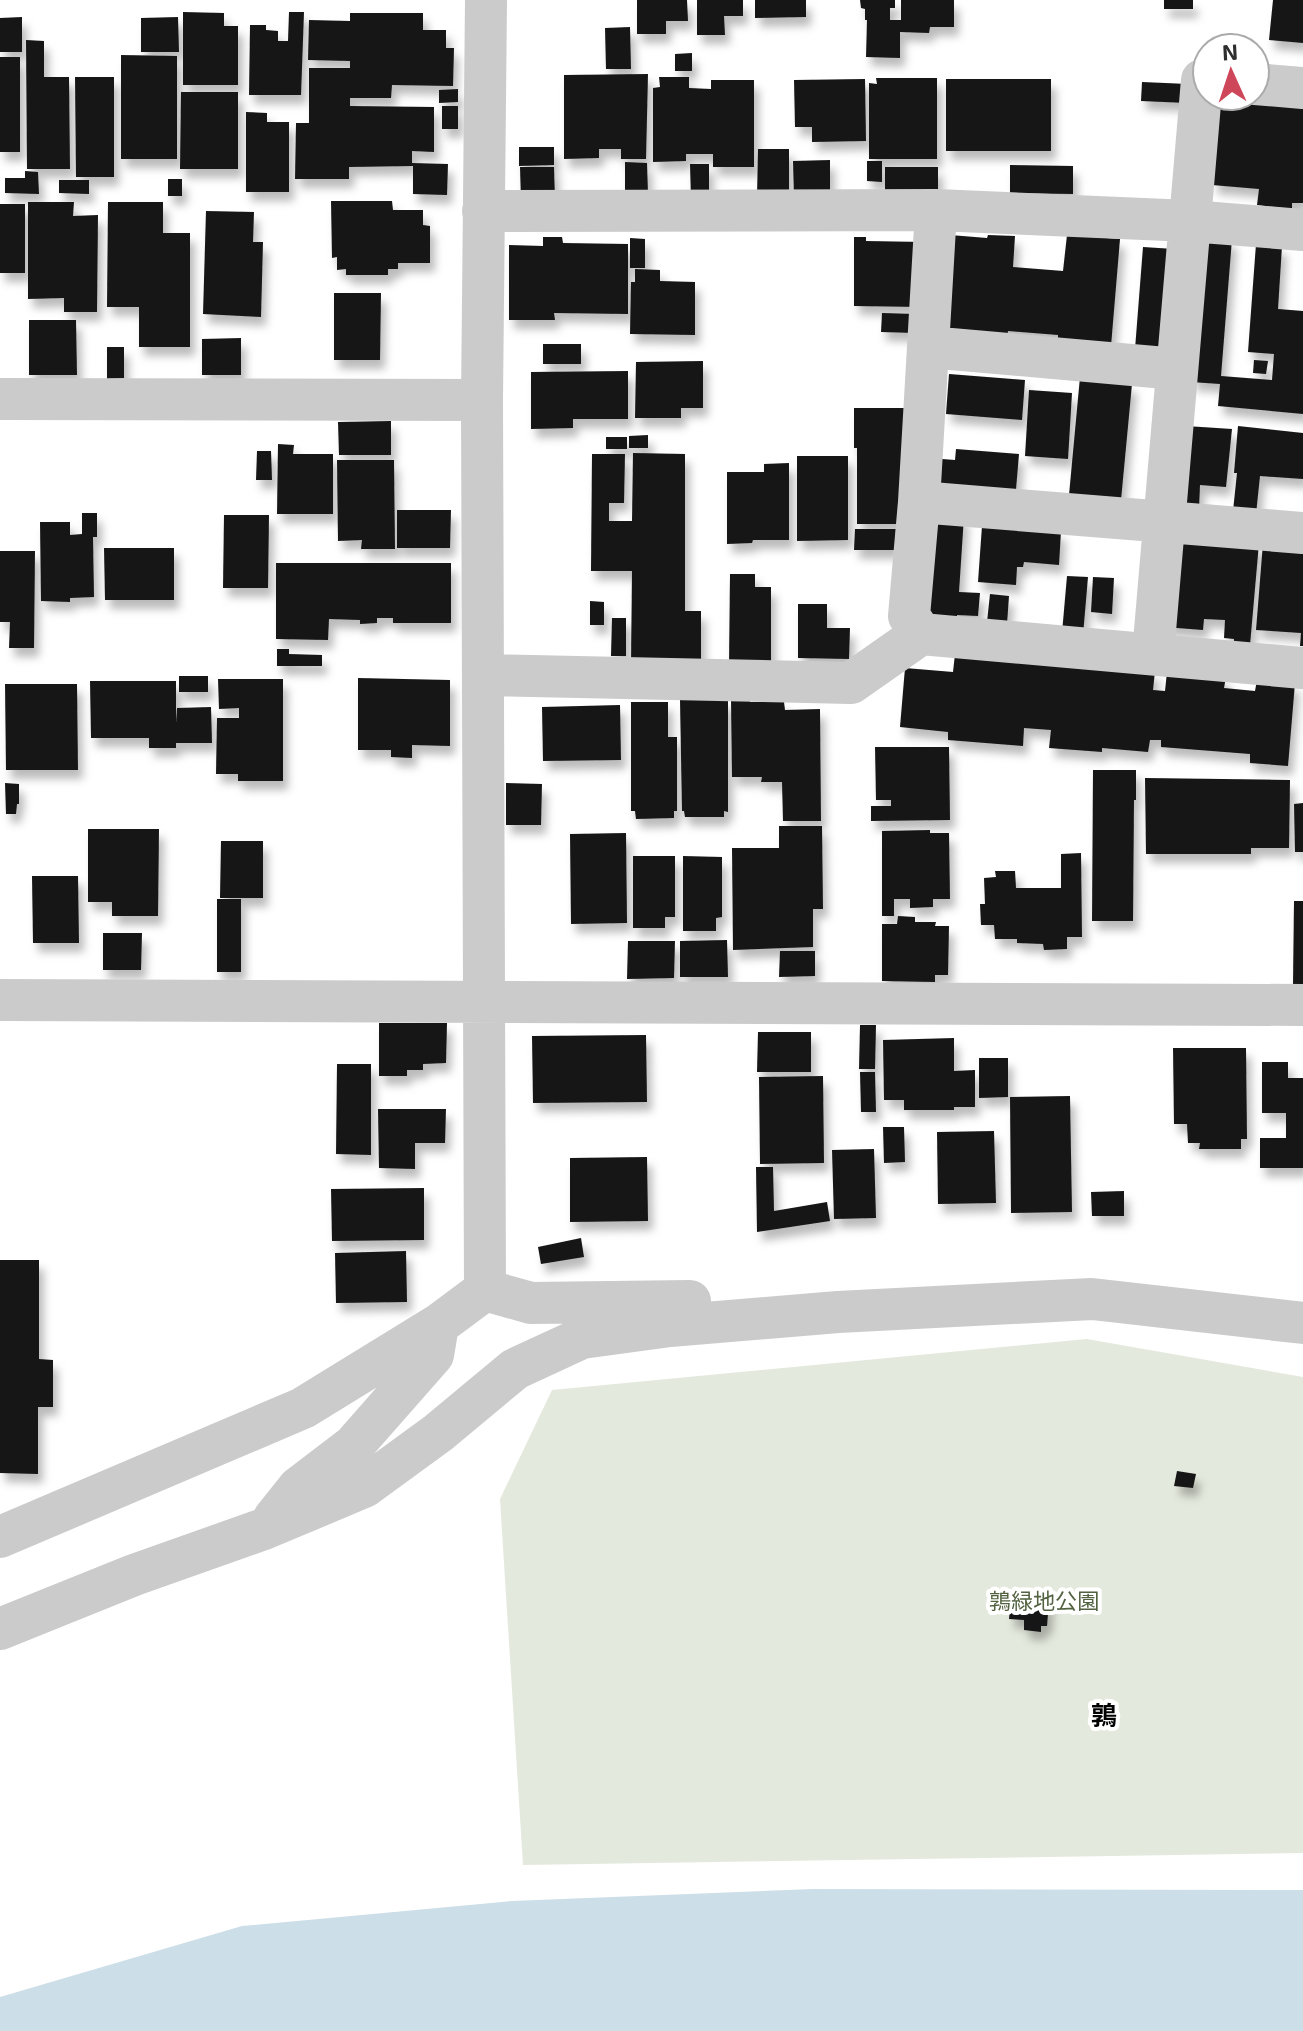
<svg xmlns="http://www.w3.org/2000/svg" width="1303" height="2031" font-family="'Exo 2','Noto Sans JP',sans-serif">
  <defs>
    <filter id="shadow"><feDropShadow dx="5" dy="9" stdDeviation="4" flood-color="#0004"/></filter>
  </defs>
  <rect width="100%" height="100%" fill="#fff"/>
  <path fill="#e4e9dd" d="M1087 1339 1303 1377V1853L523 1865 500 1499 552 1390Z"/>
  <path fill="#ccdee7" d="M813 1889 1303 1890V2031H0V1997L242 1926 512 1901Z"/>
  <path fill="#151515" filter="url(#shadow)" d="M637 0H687L688 21H666V34H637Z
    M697 0H743V16H724L725 35H697Z
    M755 0H806V17L755 18Z
    M860 0H895V8H890V20H901V0H954V27H930L929 33 900 32V58L866 57 867 20H865V9L861 8Z
    M1164 0H1193V9H1164Z
    M1273 0H1303V43L1269 40Z
    M183 12 224 13V26H238V85H183Z
    M289 12H304L301 95H249L250 25H266V30L278 31V41H288Z
    M350 13H423V30H446V48H454L453 86 392 85 391 98H350V106L434 107V152L412 151V163L448 164 447 195 413 194V166L349 167V179H295L296 123H309V68H350V61L308 60 309 20 350 21Z
    M22 17V52H0V18Z
    M178 17 179 52H141V18Z
    M630 27 631 69H606L605 28Z
    M26 40 44 41V77H69L70 169H27Z
    M692 53V71H675V54Z
    M121 55 177 56V159H121Z
    M0 57H20V152H0Z
    M648 74 646 159H621V149H599V158L564 159V75Z
    M75 77H114V177H76Z
    M659 77H689V88L711 89V80H754V167H713V154H686V161L653 162V88L660 87Z
    M876 78H937V159H869V83L877 84Z
    M865 79 866 141 812 142V127H795L794 80Z
    M946 79H1051V151H946Z
    M1142 82 1188 84 1187 103 1141 101Z
    M458 89V102L439 103V90Z
    M181 92H238V169H180Z
    M1220 100 1267 103H1303V203H1292V209L1257 205 1259 189 1212 185Z
    M442 106H458V129H442Z
    M246 112 267 113V122H289V192H246Z
    M519 147H554V165L519 166Z
    M758 149H789V197L757 198Z
    M830 160V197H794L793 161Z
    M867 161H882V182L867 181Z
    M625 162 647 163 648 194H625Z
    M690 164H709V199H691Z
    M1010 165 1073 166V194L1010 193Z
    M520 167H554L555 200 521 201Z
    M885 167H938V200L885 199Z
    M25 171 38 172 39 194 5 193V178H25Z
    M168 179H182V196H168Z
    M59 180H89V194L59 193Z
    M331 201H392L393 210H423V225L430 226V263H398V269H388V275H346V269L337 270V257L332 258Z
    M28 202H74L73 216 98 215 97 312H64V298L28 299Z
    M108 202H163V233H190V347H139V307H107Z
    M0 204H25V273H0Z
    M206 211 254 212 253 242H263L261 317 203 314Z
    M950 235 987 238 988 235 1015 236 1013 267 1063 271 1067 235 1120 239 1111 346 1058 342V335L1008 331 1006 349 943 333Z
    M1196 236 1232 239 1221 376 1272 380 1274 354 1248 352 1256 244 1282 246 1278 309 1303 311V414L1218 406 1220 384 1191 382Z
    M543 237H562L563 243 628 244V314L554 313 555 320H509V245L543 246Z
    M854 237H866V241L924 242 923 307 854 306Z
    M630 238 645 239V268H630Z
    M1143 247 1174 249 1165 351 1135 349Z
    M635 269 660 270V281L695 282V335L630 334 631 282H635Z
    M334 293H381L380 360H334Z
    M882 313 916 314V333L881 332Z
    M29 320H76L77 375H29Z
    M241 338V375H202V339Z
    M543 344H581V364H543Z
    M107 347H124V378L107 379Z
    M1254 360 1268 361 1266 374 1253 373Z
    M703 361V408H681V418H635L636 362Z
    M628 371V419H573V428L531 429V372Z
    M949 374 1025 380 1022 420 946 414Z
    M1080 377 1132 384 1121 500 1069 495Z
    M1029 390 1072 393 1068 459 1025 456Z
    M854 408H910L900 524H857V448H854Z
    M391 421V455H339L338 422Z
    M1186 426 1232 429 1226 487 1200 485 1199 509 1180 508Z
    M1238 426 1303 433V479L1260 476 1256 514 1233 511 1237 473H1234Z
    M648 435V448H629V436Z
    M606 437H627V449H606Z
    M278 444 294 445 293 454H333V514H277Z
    M956 449 1019 454 1015 501 939 495 942 459 955 460Z
    M257 451H271L272 480H256Z
    M633 453 685 454V611H701V664H631L632 571H591L592 454H625L624 503H609V521H632Z
    M797 456H848V540L797 541Z
    M337 460H394L395 549H361L362 540 338 541Z
    M789 463V540H753L752 543 727 544V472H764V464Z
    M397 510H451L450 548H397Z
    M82 513H97V537H93L94 597 70 598V602L41 601 40 522H70V535L82 534Z
    M929 513 964 516 959 592 980 593 978 616 957 615V619L921 616Z
    M224 515H269L268 588H223Z
    M982 526 1061 531 1059 565 1024 562 1023 567H1017L1016 585 978 582Z
    M855 529H896L895 550H854Z
    M1171 543H1259L1250 645 1234 644V639L1224 638 1225 620 1204 619 1203 630 1164 627Z
    M1263 543 1303 547V646H1300L1301 633 1256 630Z
    M104 548H174V600H105Z
    M0 551H35L34 648H9L10 622H0Z
    M276 563H451V623H393V618H377V623L360 624V620L329 619 328 640 276 639Z
    M730 574H755V587H771V665H729Z
    M1067 576 1088 577 1083 635 1062 633Z
    M1093 577 1114 578 1112 614 1091 612Z
    M990 594 1009 596 1007 624 987 622Z
    M590 601 604 602V625H590Z
    M798 604H827V628H850L849 659 798 658Z
    M612 618H626V656H611Z
    M277 649H289V654L322 655V666H277Z
    M955 654 1155 671 1153 690 1165 691 1167 672 1226 677 1224 688 1255 691 1257 680 1295 683 1288 766 1250 763V754L1161 747V740H1150L1148 752 1102 748V752L1049 748 1051 730 1024 728 1023 746 948 740V732L900 727 905 668 953 672Z
    M179 676H208V692H179Z
    M358 678 450 680V746L412 745V758L391 757V750H358Z
    M218 679H283V781H238V774H216L217 718H239V708L219 709Z
    M90 681H176V723L177 708 211 707 212 743H176V748H149V738H91Z
    M5 684H77L78 770H6Z
    M750 698V702H784L785 710 820 709 821 821H783L782 782H761L762 777H732L731 699Z
    M680 700H728V812L724 811V817H685L684 811H682Z
    M631 702H668V737H677V811H674V818L636 819 635 811H631Z
    M620 705 621 760 543 761 542 707Z
    M875 747H949L950 820 871 821V806H891V800H876Z
    M1093 770H1136V800H1134L1133 921H1092Z
    M1145 778 1290 780 1289 848H1251V854H1146Z
    M5 783 19 784V804H17L16 814H6Z
    M506 783 542 784 541 825H506Z
    M1303 803V852H1295L1294 804Z
    M779 826H822L823 909H813V947L733 950 732 848H779Z
    M88 829H159L158 916H112V902H88Z
    M930 830V833H949L950 899H933V907L910 908V899H894V916H882V831Z
    M626 833 627 923 571 924 570 834Z
    M221 841H263V898H220Z
    M1081 853 1082 937H1067V949L1044 950 1043 944 1017 943V939H995L994 925H981L980 904H985L984 878 996 877 995 871H1015L1016 888H1061V854Z
    M633 856H675V917H665V928H633Z
    M683 856 722 857V917L716 918V931H683Z
    M32 876H78L79 943H33Z
    M217 899H241V972H217Z
    M1294 901H1303V984H1293Z
    M898 916 915 917V922H936L935 926H949L948 975H935V982L882 981V924H897Z
    M103 933H142L141 970H103Z
    M727 940 728 977H680V941Z
    M628 941H675L674 978 627 979Z
    M780 951H815V976L779 977Z
    M379 1023H447L446 1063 423 1064V1070H407V1076H379Z
    M860 1025H876L875 1069H859Z
    M758 1032H811V1072H757Z
    M646 1035 647 1102 533 1103 532 1036Z
    M954 1038V1071L975 1070V1107H954V1110H904V1100H884L883 1040Z
    M1173 1048H1246L1247 1139H1241V1149H1199L1200 1143H1188L1187 1124H1174Z
    M979 1058H1008V1097L979 1098Z
    M1262 1062H1288V1078H1303V1168H1260V1138H1286V1113H1262Z
    M337 1064H371V1155L336 1154Z
    M860 1072H875L876 1112H861Z
    M823 1076 824 1163 760 1164 759 1077Z
    M1070 1096 1072 1212 1011 1213 1010 1097Z
    M378 1109H446L445 1143H415V1169L379 1168Z
    M883 1127H904L905 1162 884 1163Z
    M994 1131 996 1203 938 1204 937 1132Z
    M874 1149 876 1218 834 1219 832 1150Z
    M647 1157 648 1221 570 1222V1158Z
    M756 1167H773L774 1211 827 1202 830 1221 757 1232Z
    M424 1188V1240L332 1241 331 1189Z
    M1124 1191V1216H1092L1091 1192Z
    M581 1238 584 1257 541 1264 538 1247Z
    M406 1251 407 1302 336 1303 335 1253Z
    M0 1260H39V1359L53 1360V1407H38V1474L0 1473Z
    M1177 1471 1196 1474 1193 1488 1174 1486Z
    M1011 1598 1049 1601 1047 1626H1041V1632L1024 1630V1620L1009 1619Z"/>
  <g fill="none" stroke-linecap="round" stroke-linejoin="round">
    <path stroke="#cbcbcb" stroke-width="42" d="M1255 84 1303 88
      M483 211 936 210 1190 221 1303 230
      M928 347 1177 369
      M0 399 482 400
      M919 502 1303 533
      M921 634 909 616 919 502 936 210
      M1153 654 1202 80H1207
      M483 675 851 683 921 634 1303 668
      M0 1000 1303 1005
      M485 1290 531 1303 690 1301
      M274 1518 298 1488 353 1446 433 1355 438 1325
      M0 1537 303 1408 438 1325 485 1290 482 400 486 0
      M0 1629 134 1575 264 1529 364 1487 438 1433 515 1369 582 1338 670 1326 838 1312 1092 1299 1303 1323"/>
  </g>
  <g text-anchor="middle" dominant-baseline="central" stroke-width="8" stroke-linejoin="round" paint-order="stroke">
    <g font-size="22" fill="#536341" stroke="#fff">
      <text x="1044" y="1600">鶉緑地公園</text>
    </g>
    <g font-size="26" font-weight="bold" fill="#000" stroke="#fff">
      <text x="1104" y="1714">鶉</text>
    </g>
  </g>
  <g transform="translate(1231 72) rotate(357)"><circle r="38" fill="#ffffff" stroke="#ababab" stroke-width="2"/>
  <path d="M0-6L14 30L0 20L-14 30Z" fill="#ce4659"/>
  <text y="-12" font-size="22" font-weight="bold" text-anchor="middle" fill="#2e2e2e">N</text>
  </g>
</svg>
